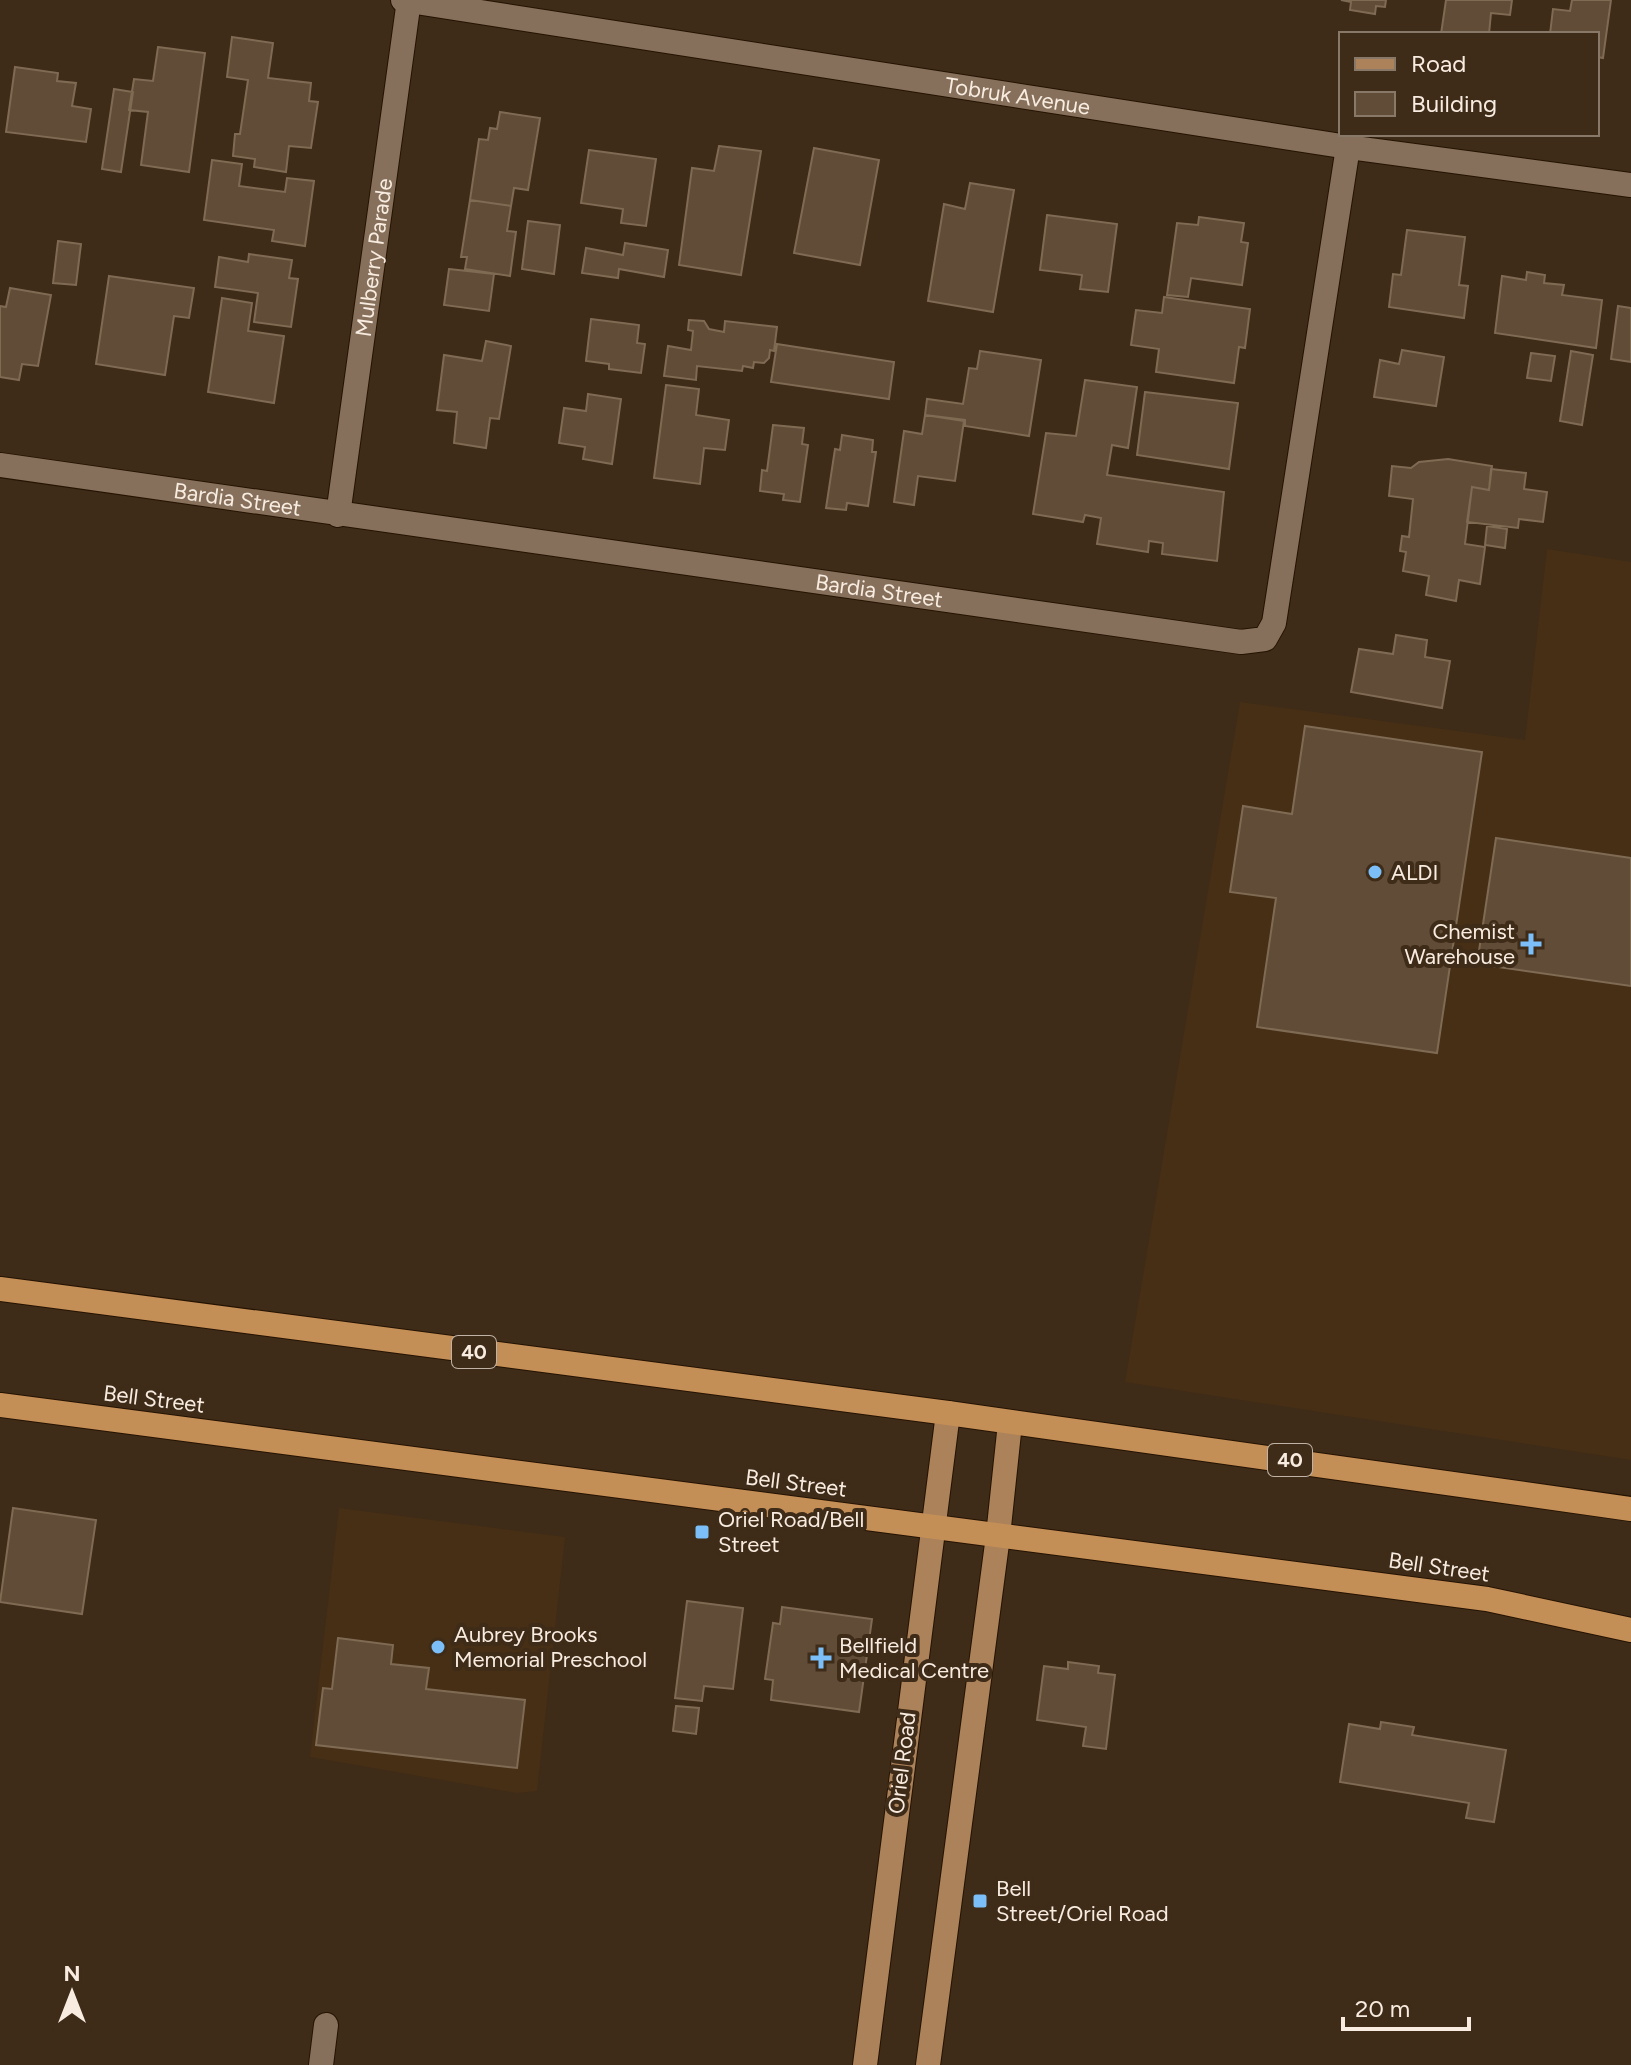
<svg xmlns="http://www.w3.org/2000/svg" width="1631" height="2065" font-family="Figtree,sans-serif">
  <rect width="100%" height="100%" fill="#3e2b18"/>
  <path fill="#472f16" d="M1547 549 1631 562V1460L1125 1382 1240 702 1525 740Z
    M339 1508 565 1537 537 1791 517 1793 310 1757Z"/>
  <path fill="#614c38" stroke="#7f6a54" stroke-width="2" d="M1341 0H1386L1385 7 1376 6 1375 14 1350 10 1351 2Z
    M1446 0H1512L1510 15 1491 13 1489 34H1441Z
    M1572 0H1611L1603 58 1597 57V34H1550L1553 9 1570 11Z
    M232 37 273 43 268 78 311 83 309 101 318 102 311 148 289 146 286 172 254 167 255 159 233 156 235 134H240L248 80 227 77Z
    M158 47 205 53 189 172 141 165 148 112 129 110 134 79 153 81Z
    M15 67 58 73 57 81 76 83 72 106 91 109 86 142 6 132Z
    M114 89 133 92 121 172 102 169Z
    M500 112 540 118 528 190 514 188 511 206 470 200 479 139 488 140 490 128 497 129Z
    M719 146 761 151 741 275 679 265 692 168 714 171Z
    M814 148 879 160 860 265 794 253Z
    M589 150 656 159 646 226 621 223 623 209 581 203Z
    M212 160 242 164 239 186 285 192 287 178 314 181 305 246 272 241 274 230 204 220Z
    M970 183 1014 190 993 312 928 301 944 204 965 209Z
    M470 200 511 206 507 231 516 232 510 276 465 269 467 257H461Z
    M1047 215 1117 224 1108 292 1080 289 1082 275 1040 270Z
    M1199 217 1244 223 1241 242 1248 243 1242 285 1191 278 1188 297 1167 295 1177 223 1198 225Z
    M528 221 560 225 554 274 522 269Z
    M1407 230 1465 237 1459 285 1468 286 1464 318 1389 307 1393 274 1401 275Z
    M58 241 81 244 76 285 53 283Z
    M625 243 668 250 664 277 619 269 618 278 582 273 586 248 623 255Z
    M249 254 292 260 289 278 298 279 291 327 254 322 258 293 215 287 219 257 248 262Z
    M449 269 494 274 489 311 444 305Z
    M1527 272 1545 275 1544 283 1564 285 1562 295 1602 300 1596 348 1495 333 1502 276 1526 280Z
    M109 276 194 288 189 318 174 316 165 375 96 364Z
    M10 288 51 295 38 366 22 364 19 380 0 377V306L6 307Z
    M1164 297 1250 309 1245 348 1239 347 1234 383 1156 372 1159 349 1131 345 1136 310 1162 313Z
    M222 298 252 303 248 331 284 336 274 403 208 392Z
    M1618 306 1631 308V362L1611 359Z
    M591 319 639 325 637 343 645 344 641 373 609 369V364L586 361Z
    M689 320 704 321 709 329 724 332 725 321 777 327 774 351 770 350 769 358 764 363 754 362 753 368 743 366 742 371 697 366 696 380 664 376 668 346 691 350 693 331 688 330Z
    M486 341 511 346 499 419 490 418 486 448 454 443 457 412 437 410 444 355 482 361Z
    M777 344 894 362 889 399 771 382Z
    M1402 350 1444 357 1436 406 1374 397 1380 360 1399 364Z
    M980 351 1041 360 1029 436 965 426V420L925 415 927 399 963 404 969 368 977 369Z
    M1571 351 1593 355 1582 425 1560 421Z
    M1531 353 1555 356 1551 381 1527 378Z
    M1085 380 1137 387 1128 448 1112 445 1107 475 1224 492 1217 561 1162 554 1163 543 1149 541 1148 552 1097 544 1101 518 1085 515 1083 522 1033 514 1046 433 1076 436Z
    M666 385 699 389 696 415 729 420 725 450 704 448 700 484 654 478Z
    M1145 392 1238 403 1229 469 1137 455Z
    M588 394 621 399 612 464 583 459 585 447 559 443 564 408 586 411Z
    M925 415 964 421 955 481 918 476 914 505 894 502 904 431 922 434Z
    M773 425 804 428 802 444 808 445 800 502 783 500 784 494 760 491 762 470 767 471Z
    M842 435 873 440 872 452H876L868 506 847 503 846 510 826 508 835 449 840 450Z
    M1448 459 1492 466 1489 490 1472 487 1465 544 1485 547 1480 584 1459 580 1456 601 1426 595 1429 576 1403 571 1406 552 1400 551 1402 536 1409 537 1413 499 1389 496 1392 466 1411 468 1419 462Z
    M1491 469 1526 473 1524 489 1547 492 1543 522 1519 519 1518 528 1467 522 1472 487 1489 490Z
    M1487 526 1507 529 1505 548 1485 545Z
    M1396 635 1427 640 1425 657 1450 661 1442 708 1351 692 1359 649 1393 654Z
    M1305 726 1482 752 1437 1053 1257 1027 1276 898 1230 892 1243 806 1292 814Z
    M1496 838 1631 858V986L1477 964Z
    M13 1508 96 1520 82 1614 0 1602Z
    M687 1601 743 1608 733 1689 704 1686 702 1701 675 1698Z
    M782 1607 872 1619 859 1712 771 1700 773 1680 765 1679 773 1623 780 1624Z
    M338 1638 393 1645 391 1664 429 1668 426 1689 525 1700 517 1768 316 1745 323 1688 332 1689Z
    M1068 1662 1099 1666 1098 1673 1115 1675 1106 1749 1083 1746 1086 1727 1037 1720 1044 1666 1068 1669Z
    M676 1706 699 1708 696 1734 673 1731Z
    M1381 1722 1414 1727 1412 1735 1506 1750 1494 1822 1466 1818 1469 1803 1340 1782 1349 1724 1380 1729Z"/>
  <g fill="none" stroke-linecap="round" stroke-linejoin="round">
    <g stroke="#251302" stroke-width="26">
      <g id="minor">
        <path id="s1" d="M403 0 1348 147 1631 185"/>
        <path id="s2" d="M0 465 1241 642 1265 639 1274 623 1348 147"/>
        <path id="s3" d="M338 515 409 0"/>
        <path d="M321 2065 326 2025"/>
      </g>
    </g>
    <g stroke="#251302" stroke-width="26">
      <path id="major" d="M865 2065 948 1413
        M928 2065 998 1536 1010 1423"/>
    </g>
    <g stroke="#251302" stroke-width="26">
      <path id="highway" d="M0 1289 948 1413 1631 1509
        M0 1405 1487 1599 1631 1630"/>
    </g>
    <use href="#minor" stroke="#86705b" stroke-width="24"/>
    <use href="#major" stroke="#ab8259" stroke-width="24"/>
    <use href="#highway" stroke="#c48e57" stroke-width="24"/>
  </g>
  <g fill="#7bbef8" stroke="#3e2b18" stroke-width="3">
    <circle cx="1375" cy="872" r="8"/>
    <path d="M1527 932h8v8h8v8h-8v8h-8v-8h-8v-8h8z"/>
    <rect x="694" y="1524" width="16" height="16" rx="4"/>
    <circle cx="438" cy="1647" r="8"/>
    <path d="M817 1646h8v8h8v8h-8v8h-8v-8h-8v-8h8z"/>
    <rect x="972" y="1893" width="16" height="16" rx="4"/>
  </g>
  <g text-anchor="middle" dominant-baseline="central" stroke-width="8" stroke-linejoin="round" paint-order="stroke">
    <g fill="#3e2b18" stroke="#c0b2a4" stroke-width="2">
      <rect x="452" y="1336" width="44" height="32" rx="6"/>
      <rect x="1268" y="1444" width="44" height="32" rx="6"/>
    </g>
    <g font-size="20" font-weight="bold" fill="#f8ece0">
      <text x="474" y="1352">40</text>
      <text x="1290" y="1460">40</text>
    </g>
    <g font-size="22" fill="#f8ece0" stroke="#3e2b18">
      <text stroke="none"><textPath href="#s1" startOffset="622">Tobruk Avenue</textPath></text>
      <text stroke="none"><textPath href="#s3" startOffset="260">Mulberry Parade</textPath></text>
      <text stroke="none"><textPath href="#s2" startOffset="240">Bardia Street</textPath></text>
      <text stroke="none"><textPath href="#s2" startOffset="888">Bardia Street</textPath></text>
      <text transform="translate(154 1399) rotate(7)">Bell Street</text>
      <text transform="translate(796 1483) rotate(7)">Bell Street</text>
      <text transform="translate(1439 1567) rotate(8)">Bell Street</text>
      <text transform="translate(902 1763) rotate(-83)">Oriel Road</text>
    </g>
    <g font-size="22" fill="#f8ece0" stroke="#3e2b18" text-anchor="start">
      <text x="1391" y="872">ALDI</text>
      <text x="1515" y="931" text-anchor="end">Chemist<tspan x="1515" dy="25">Warehouse</tspan></text>
      <text x="718" y="1519">Oriel Road/Bell<tspan x="718" dy="25">Street</tspan></text>
      <text x="454" y="1634">Aubrey Brooks<tspan x="454" dy="25">Memorial Preschool</tspan></text>
      <text x="839" y="1645">Bellfield<tspan x="839" dy="25">Medical Centre</tspan></text>
      <text x="996" y="1888">Bell<tspan x="996" dy="25">Street/Oriel Road</tspan></text>
    </g>
  </g>
  <rect x="1339" y="32" width="260" height="104" fill="#3e2b18" stroke="#887868" stroke-width="2"/>
  <rect x="1355" y="58" width="40" height="12" fill="#ab8259" stroke="#887868" stroke-width="2"/>
  <text x="1411" y="72" font-size="24" fill="#f8ece0">Road</text>
  <rect x="1355" y="92" width="40" height="24" fill="#614c38" stroke="#887868" stroke-width="2"/>
  <text x="1411" y="112" font-size="24" fill="#f8ece0">Building</text>
  <g transform="translate(72 1993)" stroke="#3e2b18" stroke-width="6" paint-order="stroke">
  <path d="M0-6L14 30L0 20L-14 30Z" fill="#f8ece0"/>
  <text y="-12" font-size="22" font-weight="bold" text-anchor="middle" fill="#f8ece0">N</text>
  </g>
  <path d="M1343 2017v12h126v-12" fill="none" stroke="#f8ece0" stroke-width="4"/>
  <text x="1355" y="2017" font-size="24" fill="#f8ece0" stroke="#3e2b18" stroke-width="6" paint-order="stroke">20 m</text>
</svg>
